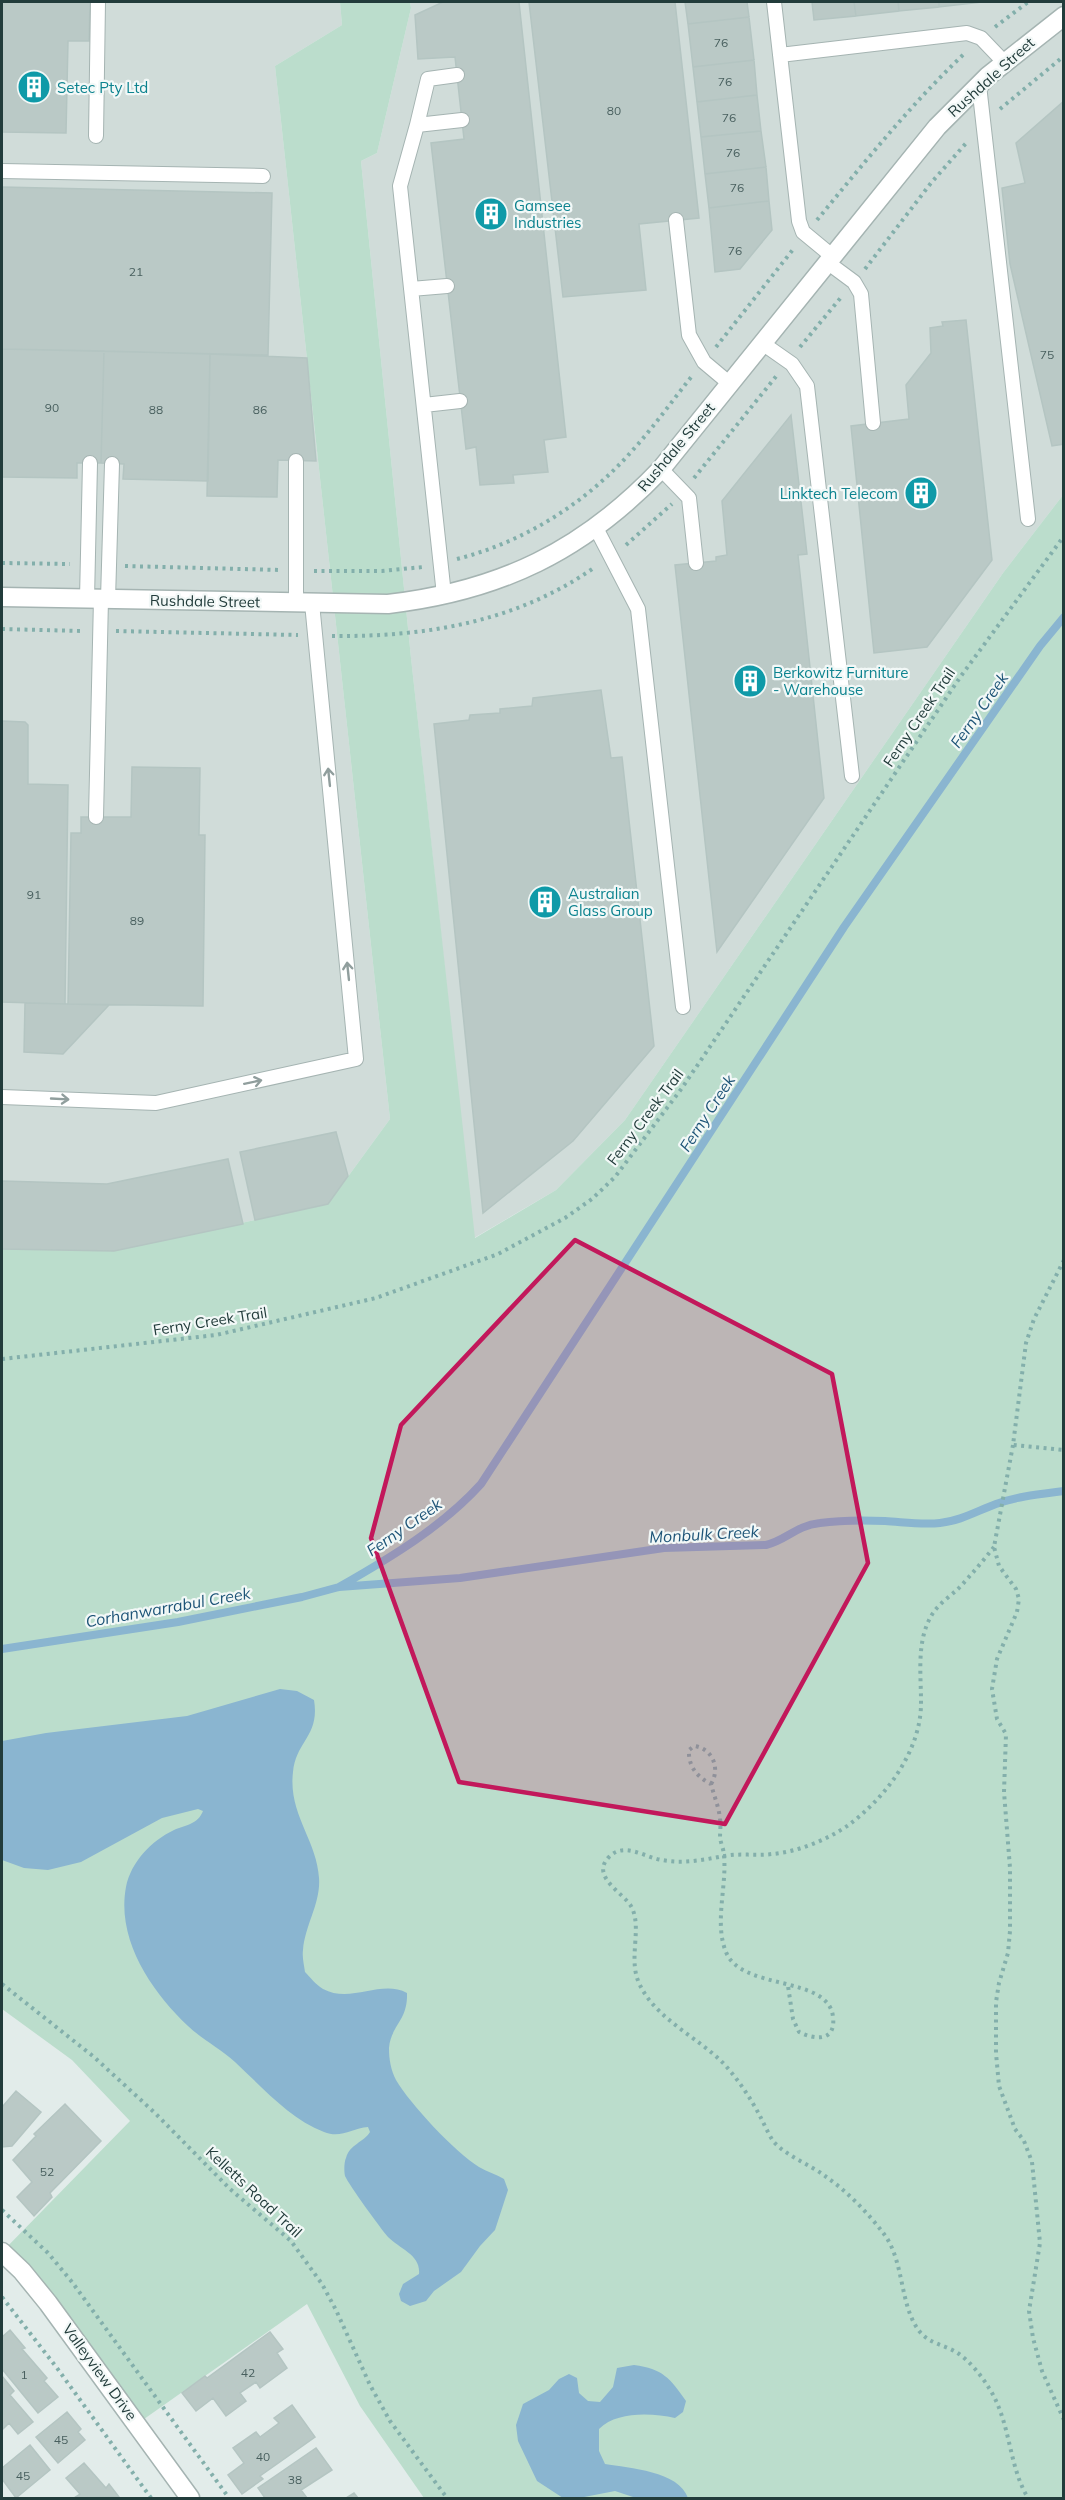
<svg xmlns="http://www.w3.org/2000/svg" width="1065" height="2500" font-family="Mulish,sans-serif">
  <rect width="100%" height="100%" fill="#e2ecea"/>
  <path fill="#d0dcd9" d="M2 2H340L342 25 275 66 390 1119 328 1204 114 1251 2 1249Z
    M410 2H1063V495L1003 573 625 1120 556 1190 474 1238 411 658 361 161 377 153 411 8Z"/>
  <path fill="#bdc" d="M340 2H410L411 8 377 153 361 161 411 658 475 1238 556 1190 625 1120 1003 573 1063 495V2498H424L360 2406 307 2304 137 2424 2 2252 130 2121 72 2060 2 2009V1249L114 1251 328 1204 390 1119 275 66 342 25Z"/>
  <path fill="#8ab5d0" d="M280 1689 297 1691 314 1700C320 1736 296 1741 293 1772 288 1814 317 1840 319 1878 321 1903 305 1925 303 1950 302 1957 304 1965 305 1972 310 1977 316 1985 323 1989 351 2004 381 1979 407 1993 408 2021 391 2025 389 2048 389 2060 391 2070 396 2080 410 2104 455 2152 479 2167 487 2172 496 2174 504 2179L508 2190 495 2230 480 2246 461 2272 434 2291 426 2301 410 2306 401 2301 399 2294 403 2284 419 2274C421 2255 400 2249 388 2237 381 2229 349 2185 345 2176 344 2172 344 2162 346 2158 350 2144 363 2143 370 2132L368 2127C352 2128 341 2139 324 2132 290 2119 262 2087 235 2062 221 2049 203 2040 188 2026 152 1992 116 1940 126 1887 131 1862 151 1841 174 1830 186 1825 198 1824 203 1811L198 1809 162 1818 81 1862 48 1870 24 1868 2 1860V1741L46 1733 187 1716Z
    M634 2365C663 2369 670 2378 686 2401L683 2412 675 2418C652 2413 617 2411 599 2429V2451L605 2464C629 2468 679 2471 688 2498H636L615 2491 579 2498H563L537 2481 518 2441 516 2425 523 2404 549 2390 559 2379 569 2374 577 2378 579 2393 588 2401 600 2402 613 2387 617 2368Z"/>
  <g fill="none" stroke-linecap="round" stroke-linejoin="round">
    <path stroke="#8ab5d0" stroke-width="8" d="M339 1587C390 1558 442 1527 481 1484L844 927 1040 646 1064 617
      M2 1649 178 1622 302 1597 339 1587 460 1578 664 1548 766 1545C787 1540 795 1526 820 1523 841 1520 864 1520 885 1521 903 1522 921 1525 940 1523 960 1521 977 1511 996 1504 1018 1496 1041 1494 1064 1491"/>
  </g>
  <path fill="#bac9c6" stroke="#b4c5c2" stroke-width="1.5" d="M2 2H90L89 41H68L66 133 2 132Z
    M443 2H519L566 437 544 440 548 472 513 475 514 483 480 485 476 447 466 449 431 143 464 139 455 57 418 59 415 15Z
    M529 2H675L699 218 639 224 646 290 563 297Z
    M685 2H747L749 17 688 24Z
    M812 2H854L856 16 814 20Z
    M854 2H898L899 11 856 16Z
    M898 2H939V7L899 11Z
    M939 2H982L939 7Z
    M749 17 754 60 693 67 688 24Z
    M754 60 757 95 697 102 693 67Z
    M757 95 761 131 701 137 697 102Z
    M1064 101V444L1052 446 1010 264 1002 188 1025 183 1016 143Z
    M761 131 766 167 705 174 701 137Z
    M766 167 769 201 709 208 705 174Z
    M2 187 272 193 268 355 2 349Z
    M769 201 772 230 740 269 715 272 709 208Z
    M966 320 992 560 927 647 874 653 851 426 909 419 906 385 931 353 930 328 943 326 942 322Z
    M2 349 104 351 101 463H77V478L2 477Z
    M104 351 210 354 208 481 123 479 124 464 101 463Z
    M210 354 307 358 316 461 278 460 277 497 207 496Z
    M791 415 807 554 798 555 824 798 717 952 675 565 716 561V557L727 555 722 501Z
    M601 690 611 758 622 757 654 1046 573 1141 483 1213 434 724 469 720 470 715 500 713V709L532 706 533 698Z
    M2 721 25 722 28 725V784L68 785 65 1004 2 1002Z
    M132 767 200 768 199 835H205L203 1006 68 1004 71 833H81V817H131Z
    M25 1003 68 1004 109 1005 63 1054 24 1052Z
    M336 1132 348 1176 328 1204 255 1220 240 1152Z
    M228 1159 243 1224 114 1251 2 1249V1181L107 1184Z
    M16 2091 41 2112 12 2146 2 2147V2105L3 2106Z
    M65 2104 101 2141 50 2193 52 2197 34 2216 17 2197 32 2182 13 2160 36 2136 34 2134Z
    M10 2330 25 2348 22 2349 47 2378 44 2381 58 2397 38 2413 2 2369V2337Z
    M270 2332 283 2349 277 2353 287 2368 260 2388 256 2382 240 2393 246 2401 226 2416 213 2398 196 2411 182 2393 205 2376 207 2378Z
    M2 2376 14 2391 10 2395 33 2422 18 2434 9 2423 2 2430Z
    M292 2405 315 2437 260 2476 263 2479 242 2494 228 2475 244 2463 233 2448 256 2432 260 2437 279 2423 274 2418Z
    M67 2412 81 2429 78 2432 85 2440 58 2463 36 2437Z
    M30 2445 50 2470 16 2498 2 2479V2468Z
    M316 2448 332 2470 301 2490 307 2498H265L258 2488Z
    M84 2463 106 2488 109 2484 119 2497 74 2498 80 2494 66 2478Z
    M354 2493 358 2498H346Z"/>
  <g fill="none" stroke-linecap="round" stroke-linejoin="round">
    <g stroke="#a5b4b2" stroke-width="16">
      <path id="service" d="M774 2 799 221 803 232 832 256
        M780 55 967 33 981 38 1004 62
        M979 85 1028 519
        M417 125 428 79 457 75
        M96 136 98 2
        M2 171 263 176
        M676 220 689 335 704 362 729 383
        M827 262 854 282 861 294 873 423
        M411 289 447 286
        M762 343 792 364 807 386 852 776
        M424 405 460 401
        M661 469 689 498 696 563
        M596 528 638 609 683 1007
        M444 595 400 186 417 125 462 120
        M87 599 90 463
        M108 599 112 464
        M296 603V461
        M96 817 101 599
        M2 1097 156 1103 356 1059 312 603"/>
    </g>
    <g stroke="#a5b4b2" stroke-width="21">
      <path id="minor" d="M2 597 388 604C500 591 583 551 661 469L937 127 988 76 1064 16
        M2 2252 22 2271 48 2303 190 2498"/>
    </g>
    <path stroke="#83afab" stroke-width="4" stroke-dasharray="3 4.5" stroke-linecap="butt" d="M995 27 1028 2
      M1000 109 1064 56
      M817 220C864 163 911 104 965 53
      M865 269 931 183 968 141
      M716 347 795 247
      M800 347 843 295
      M694 478 778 374
      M626 545 672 504
      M457 559C524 542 586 503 631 452 653 428 672 401 692 376
      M2 563 70 564
      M125 566 280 570
      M314 571H382L423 567
      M2 629 82 631
      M116 631 298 635
      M332 636C426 637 517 622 595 567
      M1064 1260 1034 1319 1026 1343 1013 1445 1064 1450
      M2 1359 216 1335 376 1298 498 1254 565 1218 592 1199 615 1177 682 1088 961 676 1064 536
      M1013 1445 994 1547 999 1566 1016 1589 1019 1599 1017 1612 997 1659 992 1689 997 1719 1006 1734 1004 1792 1010 1868V1931L1008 1953 999 1983 996 2002V2053L999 2086 1015 2129 1024 2141 1032 2162 1040 2243 1029 2311 1033 2338 1042 2371 1064 2420
      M994 1547C983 1561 971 1575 958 1589 950 1596 939 1604 933 1613 916 1639 921 1673 921 1701 922 1749 887 1796 850 1824 829 1839 798 1852 772 1854 756 1856 740 1853 724 1856 703 1860 683 1864 662 1860 646 1858 624 1841 609 1857 589 1877 626 1894 632 1908 642 1929 628 1959 639 1983 655 2019 698 2037 724 2064 738 2079 751 2099 760 2116 764 2124 768 2133 773 2141 786 2156 809 2164 825 2176 847 2191 868 2213 884 2234 905 2262 899 2306 920 2332 929 2343 944 2345 956 2352 969 2360 981 2375 989 2388 1011 2422 1008 2465 1028 2498
      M711 1784C721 1768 712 1748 694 1746L689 1750C688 1766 697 1777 711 1784 714 1796 719 1807 720 1819 721 1825 720 1832 720 1838 721 1844 724 1850 724 1856 727 1886 714 1923 726 1952 741 1991 829 1975 833 2017 836 2042 815 2040 799 2032L793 2019 788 1986
      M2 1984 94 2057 155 2113 230 2189 291 2241 322 2284 336 2310 370 2385 390 2421 447 2498
      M2 2210 48 2253 72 2282 229 2498
      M2 2297 57 2368 151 2498"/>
    <use href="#service" stroke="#fff" stroke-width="14"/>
    <use href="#minor" stroke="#fff" stroke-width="18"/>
  </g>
  <defs><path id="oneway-shaft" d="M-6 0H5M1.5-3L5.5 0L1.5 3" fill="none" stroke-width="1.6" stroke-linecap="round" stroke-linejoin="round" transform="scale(1.5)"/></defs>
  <g stroke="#909e9d">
    <use href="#oneway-shaft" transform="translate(329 777) rotate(-96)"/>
    <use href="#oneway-shaft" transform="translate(348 971) rotate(-96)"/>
    <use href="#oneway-shaft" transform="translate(253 1082) rotate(-12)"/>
    <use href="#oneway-shaft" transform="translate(60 1099) rotate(3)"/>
  </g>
  <path fill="#c2185b" fill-opacity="0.2" stroke="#c2185b" stroke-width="4.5" stroke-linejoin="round" d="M575 1240 832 1374 868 1563 725 1824 459 1782 371 1538 401 1425Z"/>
  <defs>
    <g id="building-disc" transform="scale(1.725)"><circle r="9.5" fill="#0f9aa8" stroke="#f2f8f7"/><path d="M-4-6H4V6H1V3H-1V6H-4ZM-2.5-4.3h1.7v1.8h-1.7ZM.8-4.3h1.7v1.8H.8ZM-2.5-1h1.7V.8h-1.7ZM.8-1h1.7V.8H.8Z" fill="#fff"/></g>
  </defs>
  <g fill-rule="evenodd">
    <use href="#building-disc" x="34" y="87"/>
    <use href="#building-disc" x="491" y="214"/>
    <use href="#building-disc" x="921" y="493"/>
    <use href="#building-disc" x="750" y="681"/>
    <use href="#building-disc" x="545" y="902"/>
  </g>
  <g text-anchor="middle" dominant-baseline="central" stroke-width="4.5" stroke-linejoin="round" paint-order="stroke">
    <g font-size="12" fill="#485f5e">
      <text x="721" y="42">76</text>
      <text x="725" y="81">76</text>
      <text x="614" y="110">80</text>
      <text x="729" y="117">76</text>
      <text x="733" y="152">76</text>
      <text x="737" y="187">76</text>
      <text x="735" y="250">76</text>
      <text x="136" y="271">21</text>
      <text x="1047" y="354">75</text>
      <text x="52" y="407">90</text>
      <text x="156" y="409">88</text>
      <text x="260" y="409">86</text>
      <text x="34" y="894">91</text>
      <text x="137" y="920">89</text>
      <text x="47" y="2171">52</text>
      <text x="248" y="2372">42</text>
      <text x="24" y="2374">1</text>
      <text x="61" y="2439">45</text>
      <text x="263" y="2456">40</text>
      <text x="23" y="2475">45</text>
      <text x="295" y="2479">38</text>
    </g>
    <g font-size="15" fill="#223c3b" stroke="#f2f8f7">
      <text transform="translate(991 77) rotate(-42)">Rushdale Street</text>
      <text transform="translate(676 447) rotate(-50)">Rushdale Street</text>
      <text transform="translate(205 601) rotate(1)">Rushdale Street</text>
      <text transform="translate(919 717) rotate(-56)">Ferny Creek Trail</text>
      <text transform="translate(645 1117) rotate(-53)">Ferny Creek Trail</text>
      <text transform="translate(210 1321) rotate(-9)">Ferny Creek Trail</text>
      <text transform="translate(254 2192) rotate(43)">Kelletts Road Trail</text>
      <text transform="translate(100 2372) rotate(54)">Valleyview Drive</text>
    </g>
    <g font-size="15" fill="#0d838f" stroke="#f2f8f7" text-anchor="start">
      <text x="57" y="87">Setec Pty Ltd</text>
      <text x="514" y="205">Gamsee<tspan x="514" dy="17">Industries</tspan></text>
      <text x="898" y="493" text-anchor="end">Linktech Telecom</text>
      <text x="773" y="672">Berkowitz Furniture<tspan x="773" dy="17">- Warehouse</tspan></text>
      <text x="568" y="893">Australian<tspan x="568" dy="17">Glass Group</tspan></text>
    </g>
    <g font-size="16" font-style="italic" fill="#1d5477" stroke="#f2f8f7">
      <text transform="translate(979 710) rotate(-55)">Ferny Creek</text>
      <text transform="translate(707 1113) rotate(-57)">Ferny Creek</text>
      <text transform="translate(404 1527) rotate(-35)">Ferny Creek</text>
      <text transform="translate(704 1534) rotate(-3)">Monbulk Creek</text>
      <text transform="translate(168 1607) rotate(-10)">Corhanwarrabul Creek</text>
    </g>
  </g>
  <rect width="1065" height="2500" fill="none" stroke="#223c3b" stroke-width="6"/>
</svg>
